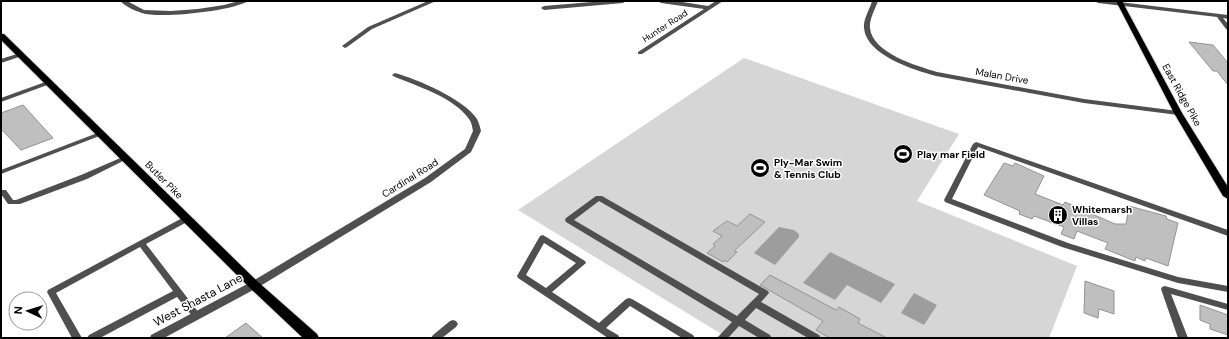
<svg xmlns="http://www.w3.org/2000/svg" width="1229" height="339" font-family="'DM Sans',sans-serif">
  <rect width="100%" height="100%" fill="#fff"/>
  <path fill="#d6d6d6" d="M744 58 959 134 917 201 1077 266 1049 338H728L518 210Z"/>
  <path fill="#9d9d9d" d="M779 227 794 230 799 234V237L775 265 754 253Z
    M830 252 895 284 881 303 847 285 835 300 803 283Z
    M914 293 937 305 924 325 901 313Z"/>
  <path fill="#bfbfbf" stroke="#939393" d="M1189 42 1213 45 1228 63V85L1217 71H1213Z
    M23 105 53 138 21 150 1 129V113Z
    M1004 163 1013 166 1015 163 1044 176 1035 194 1063 205 1065 202 1115 224H1126L1129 206 1166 216 1167 219 1178 223 1168 266 1146 258 1145 261 1136 257 1135 261 1105 249 1108 243 1077 231 1074 239 1061 234 1064 227 1034 216 1032 219 1019 214 1020 211 984 195Z
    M750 214 765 222 734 251 737 252 727 262 724 260 723 262 707 253 715 246 713 244 722 236 713 231 727 221 737 226Z
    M770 275 836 310 839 307 860 319 858 323 887 338H830L816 330 823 321 760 285Z
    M1085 281 1114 291V314L1099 309 1098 318 1084 313Z
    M1200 305 1228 315V335L1210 329V324L1200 320Z
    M246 323 263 338H225Z"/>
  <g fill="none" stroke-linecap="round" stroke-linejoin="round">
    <g stroke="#dbdbdb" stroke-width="2">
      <path id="primary" d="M1116 1H1122L1182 113 1228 187V199L1223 196 1174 113Z
        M1 34H4L258 282 317 334 319 338H303L250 288 1 40Z"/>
    </g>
    <path fill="#4f4f4f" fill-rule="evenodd" d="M20 53 23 55 22 56 1 63V59Z
      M48 81 50 82V84L1 102V98Z
      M100 132 103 134 102 135 1 174V170Z
      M976 142 1228 230V236L978 147 952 199 1068 243 1178 277 1228 286V292L1178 283 1062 247 945 202 944 200 973 144Z
      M125 156 128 158 127 159 87 179 20 204H8L1 194V190H6L13 200H16L81 175Z
      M596 196H602L768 291 769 293 761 302 819 335 821 338H808L756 308 745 320 770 335 772 338H759L739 326 728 338H717L732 322 566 222 565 220 566 218ZM599 201 759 294 737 316 574 220Z
      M186 216 189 217 190 219 189 221 146 244 199 313 200 315 199 317 196 318 193 317 177 297 100 338H87L89 335 173 291 140 247 56 293 82 338H72L47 292 48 290Z
      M543 235 585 261 586 263 552 292 599 323 626 299 629 298 632 299 693 335 695 338H682L630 306 606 328 618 335 620 338H608L518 278 517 276 540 236ZM544 243 576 263 546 288 526 275Z
      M1165 286 1228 304V310L1171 294 1188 338H1178L1161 289 1162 287Z
      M453 320 456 321 458 324 456 327 442 338H431L433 335 450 321Z"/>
    <path fill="#4f4f4f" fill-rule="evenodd" d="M120 1H127L144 10 171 11 198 9 224 5 239 1H248C233 11 159 19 142 13 135 11 125 6 120 1Z
      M428 1H436L372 29 347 47 345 48 342 46 368 27Z
      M604 1H626L623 3 544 10 541 8 544 6Z
      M658 1H676L708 6 716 1H723L642 54H638V52L704 9 661 3Z
      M872 1H878C875 9 869 20 870 28 872 53 917 66 937 72L1084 99 1178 111 1182 113 1178 115 1084 103 936 76C914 70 866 55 864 28 863 19 870 9 872 1Z
      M1095 1H1111L1228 15V19L1223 18 1228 24V30L1226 29 1217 17 1098 3Z
      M395 73C417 79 464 99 477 119 479 123 480 127 481 131L471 152 431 182 257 288 164 338H150L151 335 251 282 425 178 465 149 473 131C472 127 472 123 469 119 454 97 416 86 393 76L392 75Z"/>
    <use href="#primary" fill="#000" fill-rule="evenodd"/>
  </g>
  <defs>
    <g id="stadium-disc" transform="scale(1)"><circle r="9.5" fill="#000" stroke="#fff"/><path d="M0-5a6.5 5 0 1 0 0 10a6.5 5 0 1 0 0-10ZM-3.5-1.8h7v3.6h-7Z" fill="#fff"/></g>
    <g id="building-disc" transform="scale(1)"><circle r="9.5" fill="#000" stroke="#fff"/><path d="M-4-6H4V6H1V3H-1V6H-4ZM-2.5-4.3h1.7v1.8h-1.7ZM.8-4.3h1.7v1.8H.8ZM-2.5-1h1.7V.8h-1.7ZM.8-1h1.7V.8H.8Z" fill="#fff"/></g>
  </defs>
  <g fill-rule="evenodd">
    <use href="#stadium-disc" x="903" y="154"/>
    <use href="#stadium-disc" x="760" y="168"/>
    <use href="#building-disc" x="1058" y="215"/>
  </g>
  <g text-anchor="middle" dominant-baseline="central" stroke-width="3" stroke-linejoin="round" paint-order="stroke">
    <g font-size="9" fill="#000" stroke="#fff">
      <text transform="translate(665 26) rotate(-33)">Hunter Road</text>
    </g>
    <g font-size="10" fill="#000" stroke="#fff">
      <text transform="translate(1002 76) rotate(10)">Malan Drive</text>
      <text transform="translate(1182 95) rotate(61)">East Ridge Pike</text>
      <text transform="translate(410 178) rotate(-32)">Cardinal Road</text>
      <text transform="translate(164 180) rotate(45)">Butler Pike</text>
    </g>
    <g font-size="10" font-weight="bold" fill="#000" stroke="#fff" text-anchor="start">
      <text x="917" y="154">Play mar Field</text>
      <text x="774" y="162">Ply-Mar Swim<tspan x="774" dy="12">&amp; Tennis Club</tspan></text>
      <text x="1072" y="209">Whitemarsh<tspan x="1072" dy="12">Villas</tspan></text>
    </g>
    <g font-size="12" fill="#000" stroke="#fff">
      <text transform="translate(198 300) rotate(-28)">West Shasta Lane</text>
    </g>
  </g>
  <rect width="1229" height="339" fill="none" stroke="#000000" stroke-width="4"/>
  <g transform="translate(28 311) rotate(274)"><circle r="19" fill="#ffffff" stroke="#999999"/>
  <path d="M0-3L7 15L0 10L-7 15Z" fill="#000000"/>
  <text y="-6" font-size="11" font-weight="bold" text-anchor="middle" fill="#000000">N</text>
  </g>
</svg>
